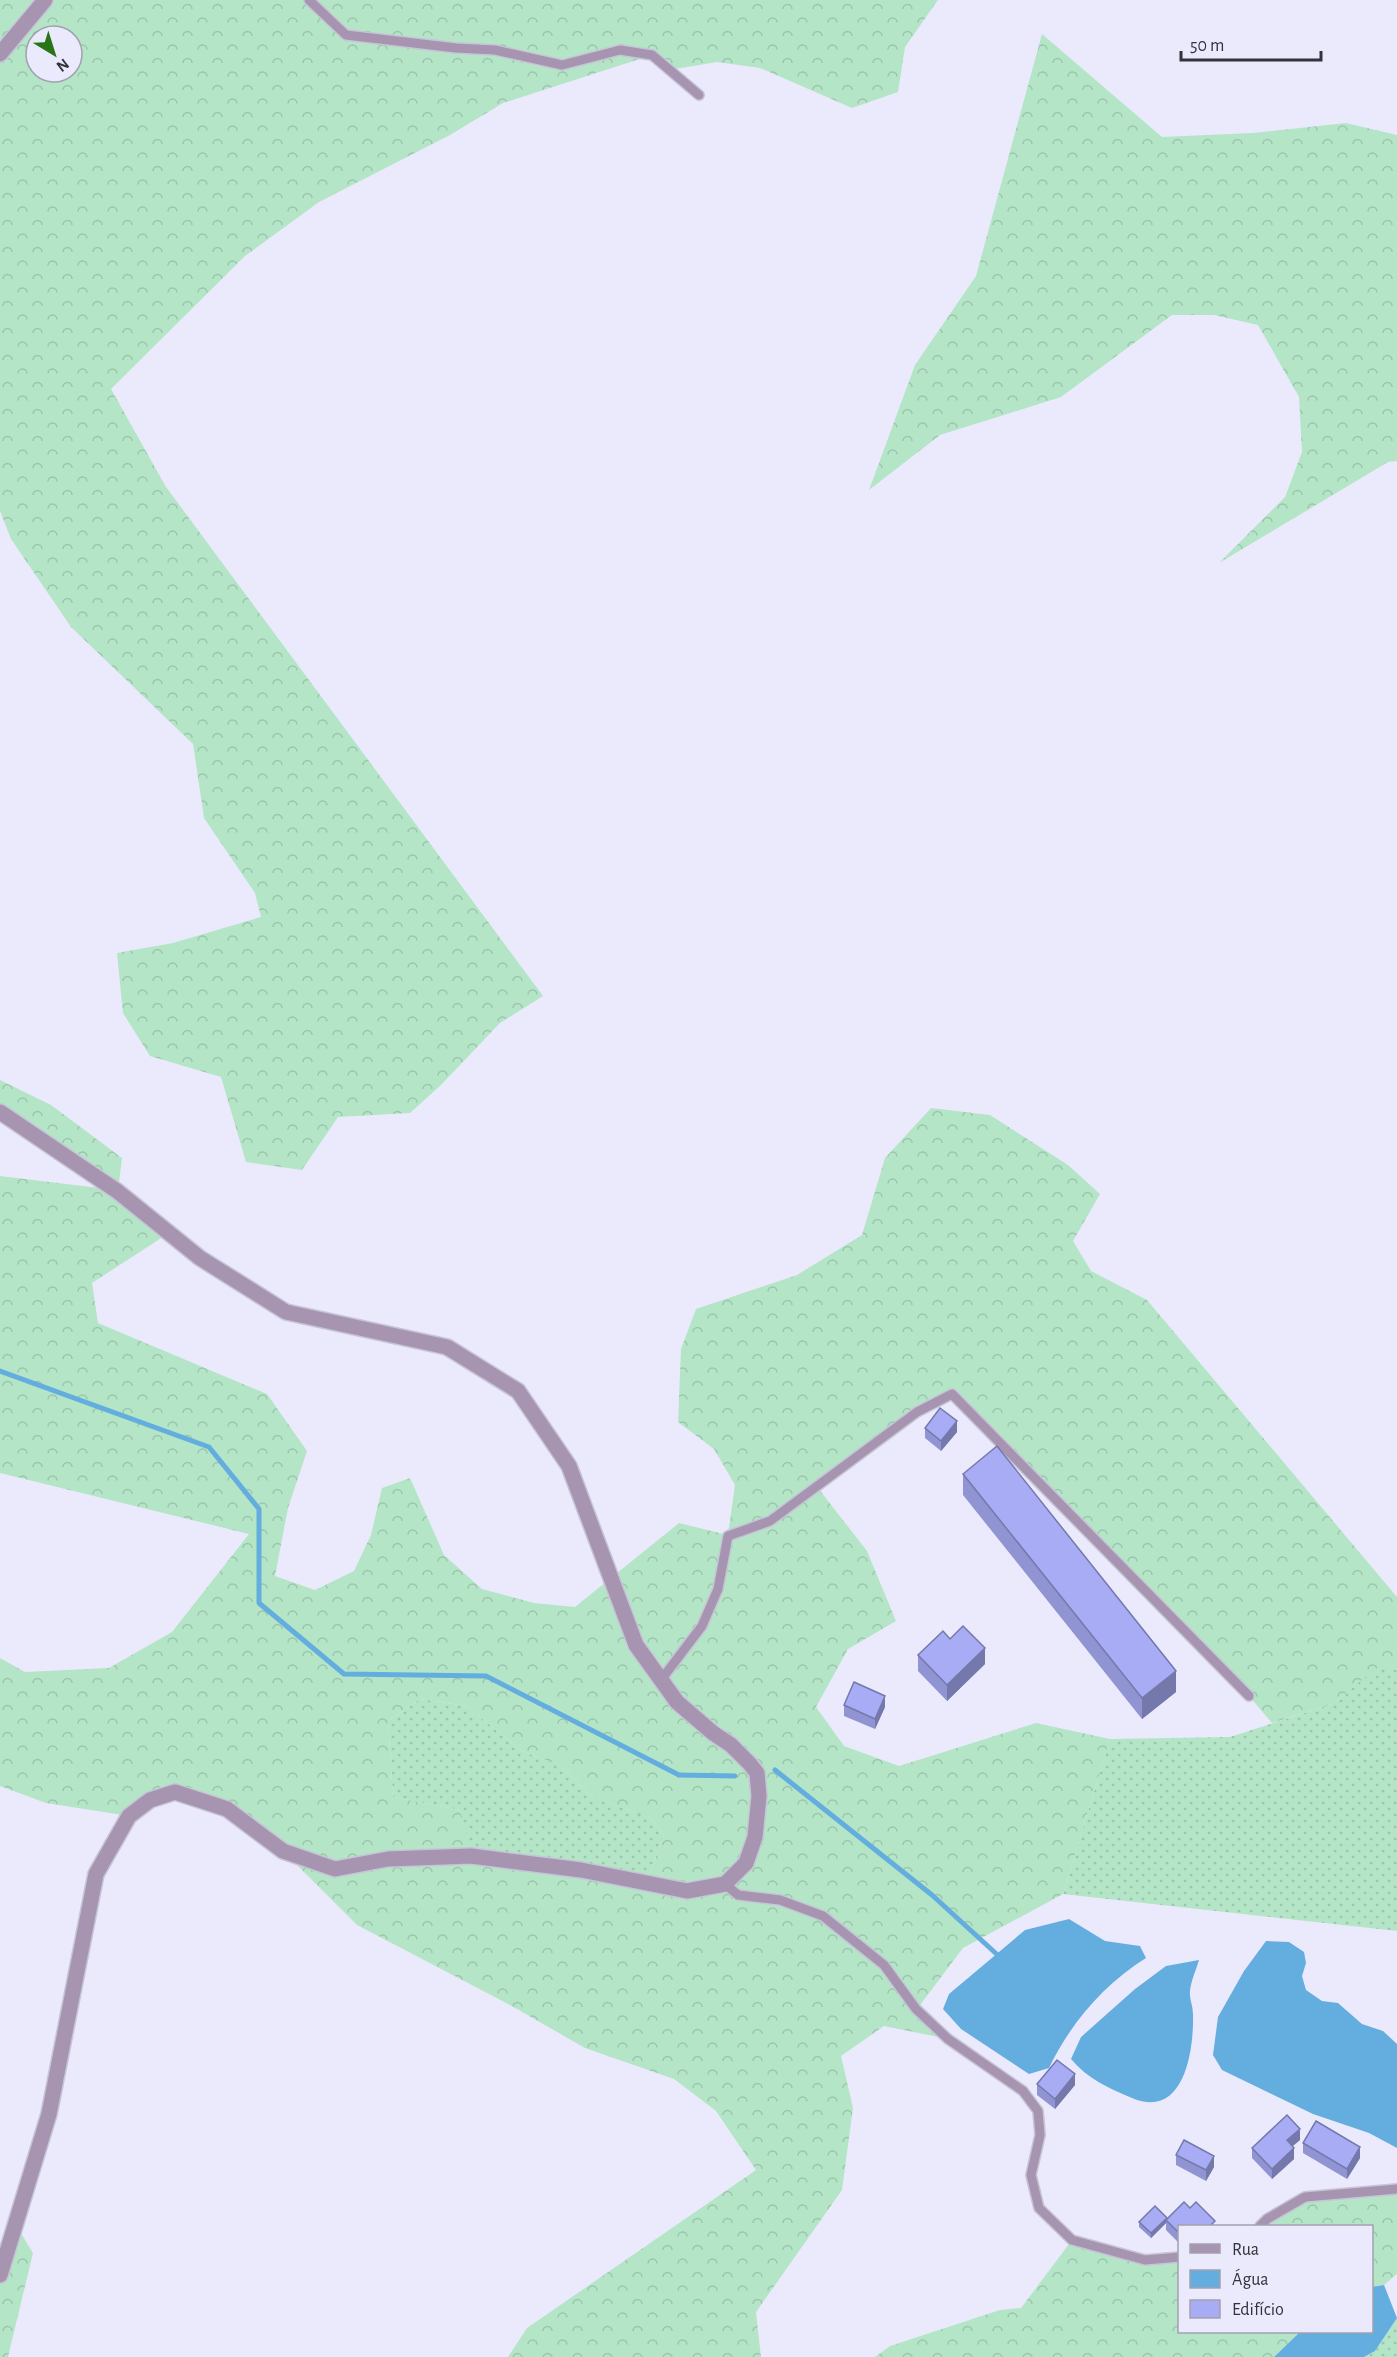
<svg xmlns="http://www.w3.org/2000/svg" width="1397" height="2357" font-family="'Alegreya Sans',sans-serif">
  <defs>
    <pattern id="grass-dots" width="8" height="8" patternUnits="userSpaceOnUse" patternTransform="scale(1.5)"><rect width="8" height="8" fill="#b4e5c7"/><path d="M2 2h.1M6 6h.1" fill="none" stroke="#9bc5ac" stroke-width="1.8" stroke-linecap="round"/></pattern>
    <pattern id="forest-crowns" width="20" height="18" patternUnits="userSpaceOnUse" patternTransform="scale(1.5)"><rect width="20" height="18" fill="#b4e5c7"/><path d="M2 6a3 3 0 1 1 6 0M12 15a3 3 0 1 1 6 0" fill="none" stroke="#9bc5ac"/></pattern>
  </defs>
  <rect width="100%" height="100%" fill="#ebeafc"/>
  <path fill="url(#grass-dots)" d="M1382 1663 1397 1670V1931L1063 1894 1110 1739 1230 1737 1332 1704Z
    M420 1699 467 1706 522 1751 561 1766 590 1795 652 1819 664 1835 646 1883 471 1856 460 1810 393 1797 388 1721Z
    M1397 2318V2357H1364L1375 2351Z"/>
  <path fill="url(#forest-crowns)" fill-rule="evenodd" d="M0 0H938L905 47 898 92 852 108 760 68 717 62 669 70 652 55 503 103 450 135 319 202 245 256 111 389 166 487 543 996 500 1023 441 1085 410 1113 338 1117 302 1170 246 1162 221 1077 150 1056 123 1013 117 953 173 943 261 917 255 893 204 818 193 744 71 627 11 539 0 511ZM36 36H72V72H36Z
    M1042 34 1162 137 1253 133 1346 123 1397 135V461L1388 462 1219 563 1285 497 1302 452 1299 397 1258 325 1214 315H1172L1061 397 940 435 869 490 915 365 976 276Z
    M0 1080 51 1105 122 1158 118 1191 169 1233 92 1283 98 1323 267 1394 307 1451 288 1508 275 1576 315 1590 354 1571 371 1535 382 1488 410 1478 444 1555 482 1589 534 1603 575 1607 679 1523 728 1535 735 1485 714 1449 678 1422 681 1349 696 1309 797 1275 862 1235 885 1158 931 1108 990 1115 1068 1165 1100 1194 1073 1241 1091 1271 1147 1300 1397 1597V1670L1382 1664 1332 1704 1272 1723 1249 1696 952 1394 917 1412 818 1488 867 1551 896 1621 848 1649 816 1707 844 1746 899 1766 1036 1723 1110 1739 1063 1894 963 1948 917 2009 948 2039 884 2026 841 2056 853 2108 842 2190 756 2312 761 2357H508L527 2328 756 2170 716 2111 674 2079 585 2048 510 2005 357 1925 283 1851 227 1809 175 1792 129 1816 46 1803 0 1786V1658L25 1672 109 1668 172 1632 249 1534 0 1473V1176L116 1190 0 1112ZM420 1699 467 1706 522 1751 561 1766 590 1795 652 1819 664 1835 646 1883 472 1856 460 1810 393 1797 388 1721Z
    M1397 2189V2274L1384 2285 1372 2287V2226H1260L1305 2197Z
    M16 2225 33 2253 8 2357H0V2275Z
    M1072 2240 1145 2260 1179 2257 1180 2332H1300L1274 2357H875L890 2346 1000 2310 1021 2308Z"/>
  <path fill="#64aedf" d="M1069 1919 1105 1941 1140 1946 1146 1958C1104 1984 1070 2024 1049 2068L1029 2074 961 2029 943 2009 949 1994 1025 1930Z
    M1266 1941 1289 1942 1304 1952 1306 1963 1302 1976 1306 1990 1322 2001 1338 2003 1362 2024 1383 2031 1397 2044V2148L1369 2133 1313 2114 1222 2070 1213 2055 1218 2017 1244 1971Z
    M1199 1960C1196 1970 1191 1981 1190 1991 1189 1998 1193 2006 1193 2014 1194 2051 1184 2120 1132 2098 1108 2088 1088 2079 1071 2059L1081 2037 1135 1989 1166 1966Z
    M1384 2285 1397 2318 1375 2351 1364 2357H1274L1300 2332H1372V2287Z"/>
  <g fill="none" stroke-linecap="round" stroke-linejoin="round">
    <path stroke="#64aedf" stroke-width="5" d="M0 1371 209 1447 259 1509V1603L344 1674 486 1676 679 1775 735 1776
      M775 1770 932 1895 1002 1959"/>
    <g stroke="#c6c5d6" stroke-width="12">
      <path id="service" d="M309 0 346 35 456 48 495 50 562 65 620 50 652 55 699 95
        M661 1680 702 1626 718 1589 728 1536 770 1521 917 1412 952 1394 1249 1696
        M725 1884 738 1895 780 1900 823 1916 884 1965 916 2009 948 2039 1023 2091 1038 2111 1040 2135 1031 2175 1039 2208 1072 2240 1145 2260 1180 2257
        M1260 2226 1267 2219 1305 2197 1397 2189"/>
    </g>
    <g stroke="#c6c5d6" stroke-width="18">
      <path id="minor" d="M0 54 45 0
        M0 1112 117 1191 200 1258 286 1312 447 1347 518 1391 569 1466 636 1645 677 1702 713 1733 731 1745 750 1764 757 1773 759 1796 755 1837 746 1863 725 1884 687 1891 581 1870 471 1856 388 1859 335 1869 283 1851 227 1809 175 1792 150 1800 129 1816 96 1874 49 2114 0 2275"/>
    </g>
    <use href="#service" stroke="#a694b1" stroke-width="9"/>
    <use href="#minor" stroke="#a694b1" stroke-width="15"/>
  </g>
  <path fill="#9094d2" d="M925 1428 957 1432 941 1451 925 1438Z
    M963 1474 1176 1692 1142 1719 963 1495Z
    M950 1639 985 1664 947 1701 918 1671V1655Z
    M844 1705 885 1707 875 1729 844 1716Z
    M1037 2084 1075 2085 1055 2109 1037 2095Z
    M1300 2140 1292 2146 1294 2159 1272 2179 1252 2158V2148Z
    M1303 2143 1360 2158 1347 2179 1303 2153Z
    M1176 2155 1214 2167 1206 2181 1176 2165Z
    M1190 2208 1215 2226H1179V2243L1166 2230V2223L1151 2238 1139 2227V2222L1167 2220Z"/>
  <path fill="#7578ab" d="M957 1421V1432L941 1451V1441Z
    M985 1648V1664L947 1701V1685Z
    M1176 1671V1692L1142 1719V1698Z
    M885 1696V1707L875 1729V1719Z
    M1075 2074V2085L1055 2109V2099Z
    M1300 2129V2140L1287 2151V2140Z
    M1360 2147V2158L1347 2179V2169Z
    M1294 2148V2159L1272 2179V2169Z
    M1214 2156V2167L1206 2181V2170Z
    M1167 2218 1166 2223 1151 2238V2233Z"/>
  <path fill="#a7acf4" stroke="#7578ab" stroke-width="1.5" d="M940 1408 957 1421 941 1441 925 1428Z
    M997 1446 1176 1671 1142 1698 963 1474Z
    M963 1626 985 1648 947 1685 918 1655 943 1631 950 1639Z
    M854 1682 885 1696 875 1719 844 1705Z
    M1057 2060 1075 2074 1055 2099 1037 2084Z
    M1287 2115 1300 2129 1287 2140 1294 2148 1272 2169 1252 2148Z
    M1316 2121 1360 2147 1347 2169 1303 2143Z
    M1184 2140 1214 2156 1206 2170 1176 2155Z
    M1184 2202 1190 2208 1196 2202 1215 2221 1210 2226H1179V2233L1166 2220Z
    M1155 2206 1167 2218 1151 2233 1139 2222Z"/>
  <rect x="1178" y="2225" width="195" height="108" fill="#ebeafc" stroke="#a2a1af" stroke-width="1.5"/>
  <rect x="1190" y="2244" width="30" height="9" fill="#a694b1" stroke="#a2a1af" stroke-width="1.5"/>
  <text x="1232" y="2255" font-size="18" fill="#34333c">Rua</text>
  <rect x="1190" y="2270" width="30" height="18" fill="#64aedf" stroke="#a2a1af" stroke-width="1.5"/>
  <text x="1232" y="2285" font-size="18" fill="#34333c">Água</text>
  <rect x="1190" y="2300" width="30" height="18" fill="#a7acf4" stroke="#a2a1af" stroke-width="1.5"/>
  <text x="1232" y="2315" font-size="18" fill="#34333c">Edifício</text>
  <g transform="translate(54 54) rotate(142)"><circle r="28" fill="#ebeafc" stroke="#a2a1af" stroke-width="1.5"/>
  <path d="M0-4.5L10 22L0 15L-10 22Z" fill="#2a7418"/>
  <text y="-9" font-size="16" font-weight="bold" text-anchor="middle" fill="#34333c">N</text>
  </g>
  <path d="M1181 51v9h140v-9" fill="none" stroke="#34333c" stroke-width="3"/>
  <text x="1190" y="51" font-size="18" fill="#34333c" stroke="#ebeafc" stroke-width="4.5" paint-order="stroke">50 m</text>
</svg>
